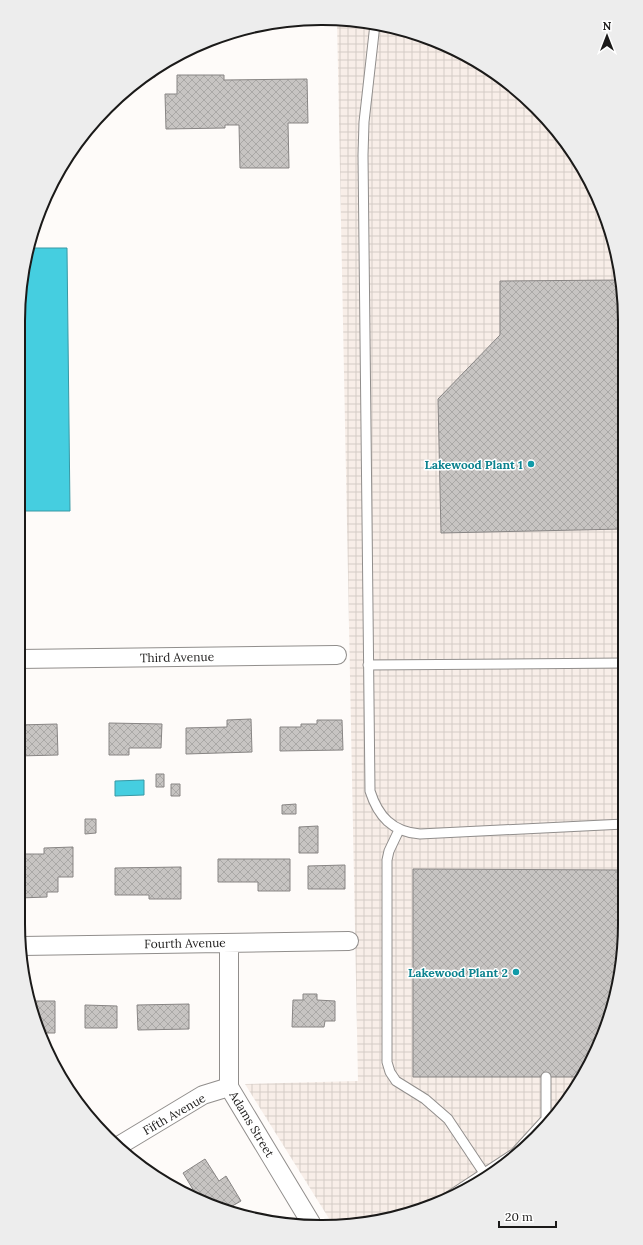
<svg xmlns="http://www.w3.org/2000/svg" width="643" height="1245" font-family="Lora,serif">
  <defs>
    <pattern id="industrial-grid" width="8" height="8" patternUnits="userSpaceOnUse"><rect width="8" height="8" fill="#f8eee8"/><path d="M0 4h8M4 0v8" fill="none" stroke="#d4ccc6"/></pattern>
    <pattern id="building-cross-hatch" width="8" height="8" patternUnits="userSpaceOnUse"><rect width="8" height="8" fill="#c7c4c2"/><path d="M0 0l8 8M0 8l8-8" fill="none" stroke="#aaa8a6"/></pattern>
  </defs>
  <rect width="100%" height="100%" fill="#fefbf9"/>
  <path fill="url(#industrial-grid)" d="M337 19 400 28 456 49 521 93 562 137 602 206 622 282 624 943 615 1002 594 1058 562 1108 522 1152 438 1204 342 1226 333 1225 245 1084 358 1081Z"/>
  <path fill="#45cee0" stroke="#3898a4" d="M27 248H67L70 511H18L19 302Z
    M144 780V795L115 796V781Z"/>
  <path fill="url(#building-cross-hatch)" stroke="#888584" d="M177 75H224V80L307 79 308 123H288L289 168H240L239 125H225V128L166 129 165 94H177Z
    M622 280 623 529 441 533 438 399 500 335V281Z
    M251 719 252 752 186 754V728L227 727V720Z
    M317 720H342L343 750 280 751V727H301V724H317Z
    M109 723 162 724 161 748H129V755H109Z
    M57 724 58 755 18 756V725Z
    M156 774H164V787H156Z
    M171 784H180V796H171Z
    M296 804V814H282V805Z
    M85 819H96V833L85 834Z
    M318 826V853H299V827Z
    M73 847V877H58V892H47V897L19 898V854H44V848Z
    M218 859H290V891H258V882H218Z
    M345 865V889H308V866Z
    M181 867V899H149V895H115V868Z
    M413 869 624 870V943L615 1002 594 1058 582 1077H413Z
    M303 994H317V1000L335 1001V1021H325L324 1027H292L293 1000H303Z
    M31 1001H55V1033H40L34 1021Z
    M189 1004V1029L138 1030 137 1005Z
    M85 1005 117 1006V1028H85Z
    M205 1159 219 1181 226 1176 241 1201 227 1209 197 1196 183 1173Z"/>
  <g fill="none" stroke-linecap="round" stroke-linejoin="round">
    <g stroke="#918e8c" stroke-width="11">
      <path id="lane" d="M375 24 364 122 363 155 370 791C378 816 392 832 420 834L624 824
        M368 665 624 663
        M399 830 389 851 387 860V1062L390 1072 396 1081 425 1099 448 1119 484 1173
        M437 1204 515 1153 546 1119V1077"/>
    </g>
    <g stroke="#918e8c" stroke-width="20">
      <path id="street" d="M18 659 337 655
        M229 943V1087L311 1223
        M22 946 349 941
        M120 1145 203 1095 229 1087"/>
    </g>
    <path stroke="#b7b5b3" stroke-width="2.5" stroke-dasharray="2 3" stroke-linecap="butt" d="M149 74 156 77"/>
    <use href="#lane" stroke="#fff" stroke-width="9"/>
    <use href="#street" stroke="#fff" stroke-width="18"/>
  </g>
  <g fill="#0f9aa8" stroke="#fff" stroke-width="1.5">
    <circle cx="531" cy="464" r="4"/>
    <circle cx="516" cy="972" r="4"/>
  </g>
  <g text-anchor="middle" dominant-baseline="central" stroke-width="3" stroke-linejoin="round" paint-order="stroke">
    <g font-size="12" font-weight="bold" fill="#0d838f" stroke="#fff" text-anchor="end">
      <text x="523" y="464">Lakewood Plant 1</text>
      <text x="508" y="972">Lakewood Plant 2</text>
    </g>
    <g font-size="12" fill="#1b1a19" stroke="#fff">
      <text transform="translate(177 657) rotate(-1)">Third Avenue</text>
      <text transform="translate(185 943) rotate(-1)">Fourth Avenue</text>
      <text transform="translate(174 1114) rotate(-30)">Fifth Avenue</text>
      <text transform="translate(252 1124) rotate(59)">Adams Street</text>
    </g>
  </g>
  <path d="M0 0H643V1245H0ZM321 25H322A296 296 0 0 1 618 321V924A296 296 0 0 1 322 1220H321A296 296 0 0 1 25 924V321A296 296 0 0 1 321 25Z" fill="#ededed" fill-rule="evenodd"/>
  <path fill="none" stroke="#1b1a19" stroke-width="2" d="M321 25H322A296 296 0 0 1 618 321V924A296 296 0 0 1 322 1220H321A296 296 0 0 1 25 924V321A296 296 0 0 1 321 25Z"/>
  <g transform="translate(607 36)" stroke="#ffffff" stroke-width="3" paint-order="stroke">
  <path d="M0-3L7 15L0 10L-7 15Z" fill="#1b1a19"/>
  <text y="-6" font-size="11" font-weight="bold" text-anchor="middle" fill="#1b1a19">N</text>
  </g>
  <path d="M499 1221v6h57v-6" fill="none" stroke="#1b1a19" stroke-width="2"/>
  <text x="505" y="1221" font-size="12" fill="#1b1a19" stroke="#ffffff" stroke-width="3" paint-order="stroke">20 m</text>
</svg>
